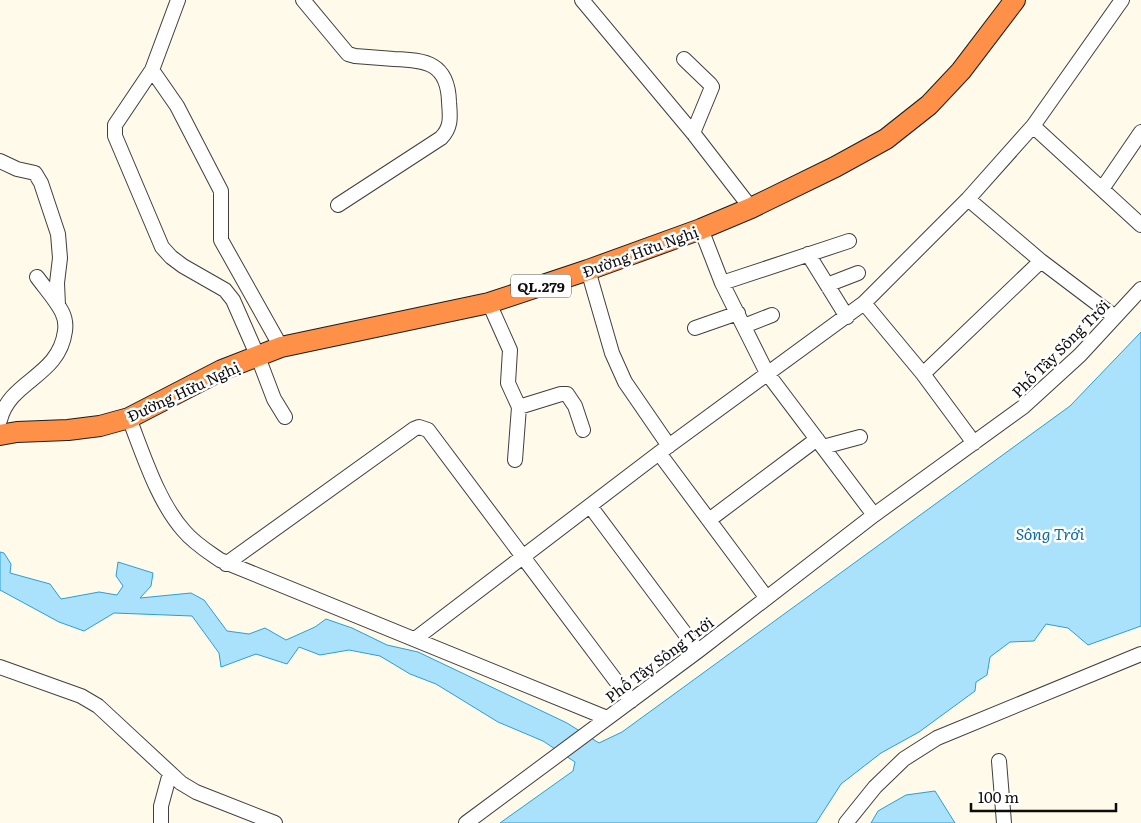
<svg xmlns="http://www.w3.org/2000/svg" width="1141" height="823" font-family="Literata,serif">
  <rect width="100%" height="100%" fill="#fffaea"/>
  <path fill="#aae2fb" stroke="#2b9ed8" d="M1141 332V626L1088 645 1068 628 1046 624 1034 641 1010 642 990 657 987 675 976 682 975 691 919 732 881 753 841 784 816 823H500L573 771 575 762 543 741 498 722 436 684 410 674 380 656 349 650 320 655 299 647 287 664 256 654 221 667 219 653 192 616 114 613 84 631 59 622 0 590V552L4 553 11 564 10 573 50 584 61 599 99 592 117 595 123 586 116 576 118 562 153 573 151 586 140 598 191 593 204 600 227 631 249 634 265 628 286 640 315 627 326 619 352 628 387 645 418 652 567 723 599 743 622 732 1070 406Z
    M935 791 955 823H871L878 811 906 795Z"/>
  <g fill="none" stroke-linecap="round" stroke-linejoin="round">
    <g stroke="#3f3f3f" stroke-width="16">
      <path id="minor" d="M178 0 152 70 177 106 221 191V240L281 347
        M303 0 348 54 355 56C368 57 381 58 394 59 426 60 448 63 449 102 450 116 452 127 441 138L338 205
        M582 0 693 133 751 208
        M684 59 710 84 712 87 693 133
        M152 70 115 125V136L162 247 171 257 183 266 225 290 233 300 258 357 274 399 285 417
        M1033 126 1141 225
        M0 161 17 169 35 173 41 183 58 234 60 258 57 283 58 305
        M1102 189 1141 132
        M968 199 1041 261 1115 317
        M701 229 722 283 767 373 874 515
        M808 254 847 317
        M588 270 612 353 625 382 669 446
        M722 283 849 241
        M827 285 858 273
        M489 303 510 350 508 383 519 407 515 460
        M864 303 923 374 974 443
        M744 326 772 315
        M695 328 738 313
        M923 374 1041 261
        M519 407 561 394H567L575 406 583 430
        M129 418C143 454 158 502 184 531 194 543 207 551 220 560L607 718
        M0 420C10 380 59 377 65 331 66 324 65 318 62 312 56 300 45 288 37 277
        M823 447 860 437
        M659 453 766 597
        M590 506 698 651
        M709 520 817 439
        M226 564 414 429 419 427 428 430 631 701
        M415 639 659 453 864 303 968 199 1033 126 1122 0
        M0 667 81 696 98 706 181 783 196 792 275 823
        M999 761 1004 823
        M161 823V806L170 773
        M466 823 698 651 874 515 1023 407 1080 355 1141 289
        M846 823 875 787 904 759 937 738 1141 654"/>
    </g>
    <g stroke="#1d1d1d" stroke-width="22">
      <path id="highway" d="M0 435 17 432 68 430 100 426 129 418 222 370 281 347 489 303 588 270 701 229 751 208 835 167 886 139 929 105 961 71 1015 0"/>
    </g>
    <use href="#minor" stroke="#fff" stroke-width="14"/>
    <use href="#highway" stroke="#ff9048" stroke-width="20"/>
  </g>
  <g text-anchor="middle" dominant-baseline="central" stroke-width="5" stroke-linejoin="round" paint-order="stroke">
    <rect fill="#fff" stroke="#555" stroke-width="1" x="511" y="274.5" width="60" height="23" rx="4"/>
    <g font-size="14" font-weight="bold" fill="#0c0c0c">
      <text x="541" y="286">QL.279</text>
    </g>
    <g font-size="15" fill="#0c0c0c" stroke="#fff">
      <text transform="translate(640 251) rotate(-20)">Đường Hữu Nghị</text>
      <text transform="translate(1060 348) rotate(-45)">Phố Tây Sông Trới</text>
      <text transform="translate(183 391) rotate(-25)">Đường Hữu Nghị</text>
      <text transform="translate(659 659) rotate(-37)">Phố Tây Sông Trới</text>
    </g>
    <g font-size="16" font-style="italic" fill="#0b6da7" stroke="#fff">
      <text x="1050" y="533">Sông Trới</text>
    </g>
  </g>
  <path d="M971 803v8h145v-8" fill="none" stroke="#0c0c0c" stroke-width="2.5"/>
  <text x="978" y="803" font-size="15" fill="#0c0c0c" stroke="#ffffff" stroke-width="4" paint-order="stroke">100 m</text>
</svg>
